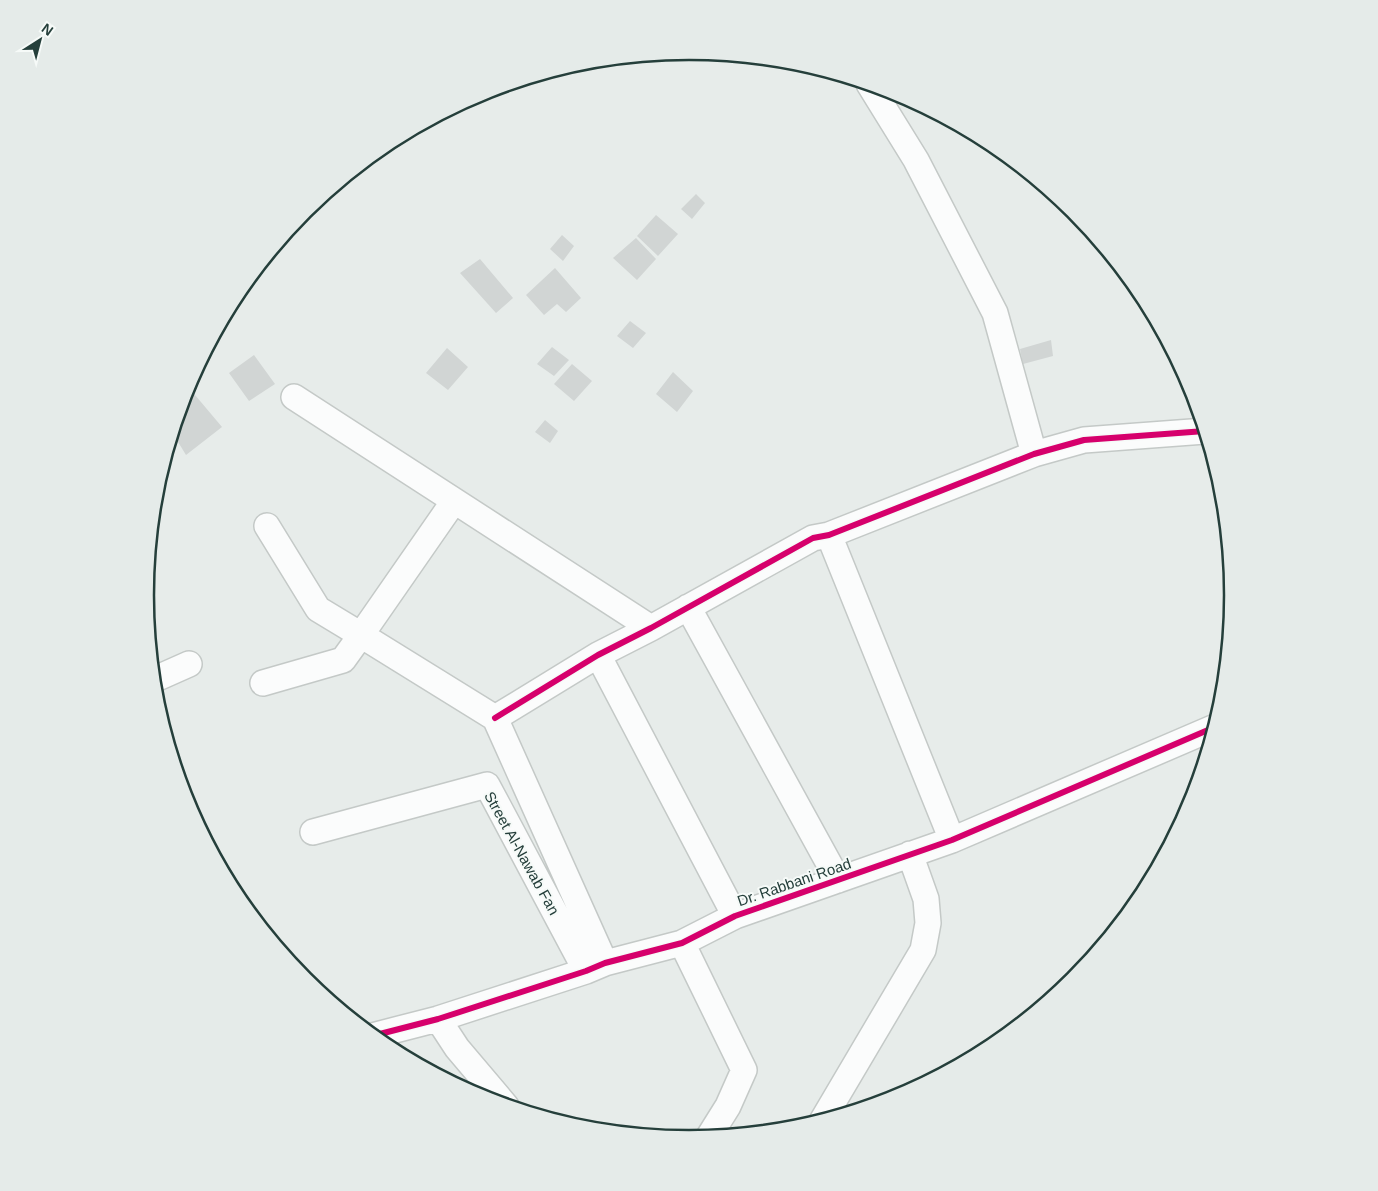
<svg xmlns="http://www.w3.org/2000/svg" width="1378" height="1191" font-family="Helvetica,sans-serif">
  <rect width="100%" height="100%" fill="#e7ecea"/>
  <path fill="#d1d5d4" d="M696 194 705 203 692 219 681 209Z
    M656 215 678 234 658 256 637 236Z
    M562 235 574 246 563 261 550 249Z
    M636 238 656 259 637 280 613 258Z
    M480 259 513 298 496 313 460 273Z
    M555 268 581 298 566 312 557 304 544 315 526 295Z
    M630 321 646 333 633 348 617 336Z
    M1051 340 1053 356 1023 364 1020 349Z
    M552 347 569 360 554 376 537 364Z
    M447 348 468 367 448 390 426 373Z
    M254 355 275 384 249 401 229 373Z
    M572 364 592 381 574 401 554 384Z
    M673 372 693 391 677 412 656 394Z
    M190 389 222 427 186 455 172 432 184 393Z
    M545 420 558 431 550 443 535 432Z"/>
  <g fill="none" stroke-linecap="round" stroke-linejoin="round">
    <g stroke="#c4c9c7" stroke-width="28">
      <path id="minor" d="M869 84 916 160 995 313 1034 454
        M294 397 651 628
        M267 526 318 609 361 635 454 501
        M829 535 952 840
        M688 607 838 880
        M598 655 735 916
        M153 680 189 664
        M263 683 343 660 361 635 495 718 605 963
        M495 718 598 655 651 628 813 538 829 535 1034 454 1084 440 1205 431
        M313 832 487 785 586 971
        M682 943 744 1070 728 1106 708 1138
        M438 1019 457 1048 506 1106
        M372 1036 438 1019 586 971 605 963 682 943 735 916 952 840 1215 727
        M822 1121 923 950 928 923 926 899 910 854"/>
    </g>
    <use href="#minor" stroke="#fbfcfc" stroke-width="25"/>
    <g stroke="#f6faf8" stroke-width="9">
      <path id="cycleway" d="M495 718 598 655 651 628 813 538 829 535 1034 454 1084 440 1205 431
        M372 1036 438 1019 586 971 605 963 682 943 735 916 952 840 1215 727"/>
    </g>
    <use href="#cycleway" stroke="#d6006c" stroke-width="6"/>
  </g>
  <g text-anchor="middle" dominant-baseline="central" stroke-width="4" stroke-linejoin="round" paint-order="stroke">
    <g font-size="15" fill="#253f3b" stroke="#f6faf8">
      <text transform="translate(522 853) rotate(61)">Street Al-Nawab Fan</text>
      <text transform="translate(794 882) rotate(-19)">Dr. Rabbani Road</text>
    </g>
  </g>
  <path d="M0 0H1378V1191H0ZM154 595a535 535 0 1 1 1070 0a535 535 0 1 1-1070 0Z" fill="#e5ebe9" fill-rule="evenodd"/>
  <path fill="none" stroke="#253f3b" stroke-width="2.5" d="M154 595a535 535 0 1 1 1070 0a535 535 0 1 1-1070 0Z"/>
  <g transform="translate(40 40) rotate(36)" stroke="#f6faf8" stroke-width="4" paint-order="stroke">
  <path d="M0-4L9 19L0 12L-9 19Z" fill="#253f3b"/>
  <text y="-8" font-size="14" font-weight="bold" text-anchor="middle" fill="#253f3b">N</text>
  </g>
</svg>
